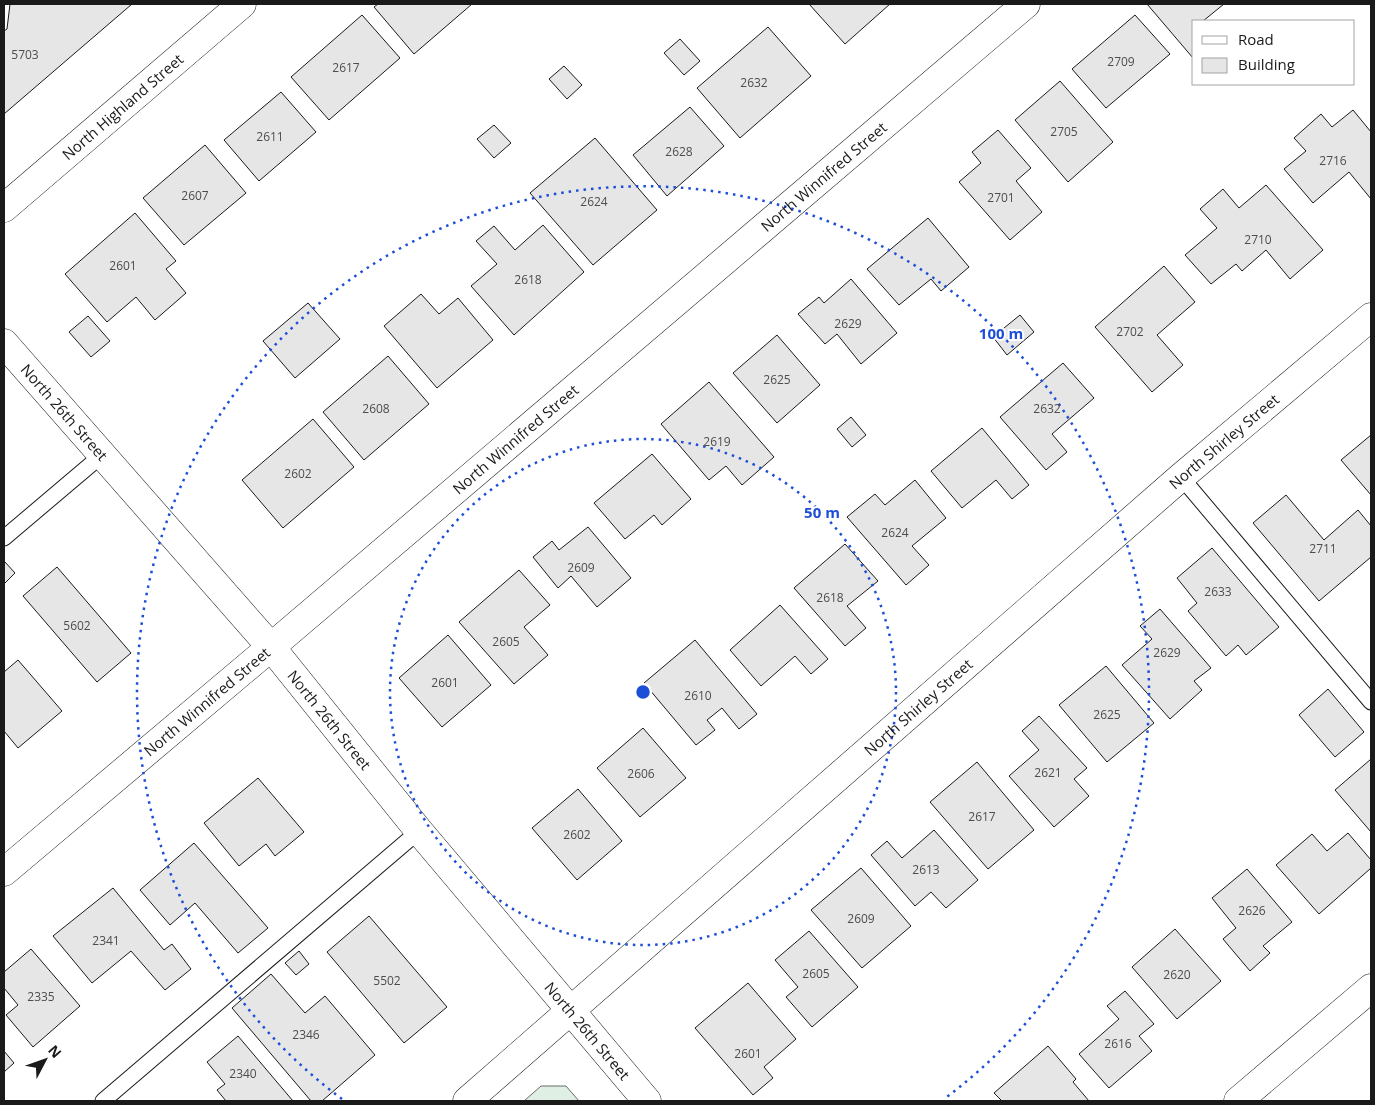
<svg xmlns="http://www.w3.org/2000/svg" width="1375" height="1105" font-family="'Open Sans',sans-serif">
  <rect width="100%" height="100%" fill="#fff"/>
  <path fill="#e0efe3" stroke="#6a6a6a" d="M541 1086H566L579 1101H524Z"/>
  <path fill="#e6e6e6" stroke="#1a1a1a" d="M10 4H132L4 114V31L7 29Z
    M378 4H472L414 54 374 7Z
    M809 4H890L845 44Z
    M1147 4H1224L1203 21H1194L1193 58Z
    M362 15 400 58 329 120 291 77Z
    M1135 15 1170 54 1106 108 1072 69Z
    M768 27 811 76 740 138 697 88Z
    M680 39 700 61 684 75 664 53Z
    M564 66 582 85 567 99 549 79Z
    M1060 81 1113 142 1068 182 1015 120Z
    M281 92 316 132 259 181 224 140Z
    M690 107 724 146 667 196 633 155Z
    M1353 110 1371 132V199L1349 172 1313 203 1284 169 1306 151 1294 138 1321 114 1332 127Z
    M494 125 511 143 494 158 477 139Z
    M998 130 1031 168 1016 181 1042 212 1010 240 959 182 981 163 972 152Z
    M595 138 657 210 593 265 530 193Z
    M205 145 246 193 184 245 143 198Z
    M1266 185 1323 250 1290 279 1266 250 1242 271 1236 264 1211 284 1185 255 1217 228 1200 209 1223 189 1239 208Z
    M135 213 176 261 166 269 186 293 155 320 136 297 107 322 65 274Z
    M928 218 969 267 941 291 931 279 899 305 867 269Z
    M543 225 584 272 514 335 471 286 497 264 476 241 494 226 515 250Z
    M1164 266 1195 302 1157 335 1183 365 1152 392 1095 327Z
    M851 279 897 333 861 364 837 334 825 344 798 314 819 297 824 303Z
    M421 294 439 314 458 298 493 340 437 388 384 326Z
    M308 303 340 339 295 378 263 341Z
    M1020 315 1034 332 1007 355 993 337Z
    M88 316 110 341 91 357 69 332Z
    M777 335 820 385 777 423 733 373Z
    M388 356 429 404 364 460 323 412Z
    M1063 363 1094 398 1052 434 1067 452 1046 470 1000 417Z
    M709 382 774 457 742 485 726 466 709 480 661 424Z
    M851 417 866 435 852 447 837 429Z
    M313 419 354 467 283 528 242 480Z
    M982 428 1029 485 1012 499 996 480 962 508 931 471Z
    M1371 435V495L1341 460Z
    M652 454 691 499 662 525 654 515 625 539 594 503Z
    M915 480 946 518 912 546 929 565 906 585 847 517 875 494 885 505Z
    M1286 495 1324 540 1358 510 1371 526V557L1319 601 1253 523Z
    M588 527 631 578 597 607 571 576 558 588 533 557 552 541 559 550Z
    M845 544 878 581 847 606 866 628 845 646 794 588Z
    M1212 548 1279 627 1246 655 1238 645 1226 656 1188 611 1197 603 1177 578Z
    M5 562 15 573 4 584V563Z
    M57 567 131 653 97 682 23 596Z
    M519 570 550 605 524 627 548 655 514 684 459 622Z
    M780 605 828 659 811 674 795 656 761 686 730 650Z
    M1160 609 1211 668 1194 681 1202 690 1170 719 1122 665 1152 639 1140 626Z
    M448 635 491 685 442 727 399 678Z
    M695 640 757 714 739 729 722 708 707 720 715 730 696 745 644 683Z
    M18 660 62 711 18 748 4 731V672Z
    M1106 666 1154 723 1107 762 1059 705Z
    M1328 689 1364 732 1335 757 1299 715Z
    M1039 716 1087 768 1074 779 1089 796 1054 827 1009 776 1039 750 1022 731Z
    M643 728 686 778 640 817 597 768Z
    M1371 759V832L1335 790Z
    M977 762 1034 830 988 869 930 802Z
    M258 778 304 832 275 856 266 844 239 866 204 823Z
    M578 789 622 841 577 880 532 828Z
    M934 830 978 880 946 908 931 892 915 906 871 855 887 841 902 858Z
    M1348 833 1371 860V868L1319 914 1276 865 1312 834 1327 851Z
    M194 843 268 928 238 953 195 903 170 925 140 890Z
    M861 868 911 926 862 968 811 910Z
    M1247 869 1292 922 1263 946 1270 953 1250 971 1223 939 1236 928 1212 898Z
    M113 888 164 950 172 944 191 969 165 990 131 951 92 983 53 936Z
    M369 916 447 1007 404 1043 327 952Z
    M1175 929 1221 981 1177 1019 1132 967Z
    M809 931 858 987 812 1027 786 997 798 987 775 960Z
    M31 949 80 1006 33 1047 6 1015 18 1005 4 988V972Z
    M299 951 309 964 296 975 285 963Z
    M271 974 305 1013 325 996 375 1055 322 1101H311L232 1008Z
    M748 983 796 1039 764 1067 773 1078 753 1095 695 1028Z
    M1125 991 1154 1024 1139 1036 1152 1051 1109 1088 1079 1054 1119 1019 1107 1006Z
    M238 1036 293 1101H226L217 1090 225 1084 207 1062Z
    M1048 1046 1076 1079 1073 1082 1089 1101H1002L994 1093Z
    M4 1051 14 1063 4 1072Z"/>
  <g fill="none" stroke-linecap="round" stroke-linejoin="round">
    <g stroke="#1a1a1a" stroke-width="17">
      <path id="service" d="M1181 477 1371 702
        M4 538 102 455
        M103 1101 419 831"/>
    </g>
    <g stroke="#1a1a1a" stroke-width="29">
      <g id="minor">
        <path id="s1" d="M4 208 242 4"/>
        <path id="s2" d="M4 872 271 647 1026 4"/>
        <path id="s3" d="M467 1101 1181 477 1371 317"/>
        <path d="M1238 1101 1371 988"/>
      </g>
    </g>
    <g stroke="#1a1a1a" stroke-width="29">
      <g id="tertiary">
        <path id="s4" d="M4 343 271 647 419 831 647 1101"/>
      </g>
    </g>
    <use href="#service" stroke="#fff" stroke-width="15"/>
    <use href="#minor" stroke="#fff" stroke-width="28"/>
    <use href="#tertiary" stroke="#fff" stroke-width="28"/>
  </g>
  <g fill="none" stroke="#1d4ed8" stroke-width="2.5" stroke-dasharray="2.5 5">
    <circle cx="643" cy="692" r="253"/>
    <path d="M342 1099A506 506 0 1 1 944 1099"/>
  </g>
  <g text-anchor="middle" dominant-baseline="central" stroke-width="4" stroke-linejoin="round" paint-order="stroke">
    <g font-size="12" fill="#4d4d4d">
      <text x="25" y="54">5703</text>
      <text x="1121" y="61">2709</text>
      <text x="346" y="67">2617</text>
      <text x="754" y="82">2632</text>
      <text x="1064" y="131">2705</text>
      <text x="270" y="136">2611</text>
      <text x="679" y="151">2628</text>
      <text x="1333" y="160">2716</text>
      <text x="195" y="195">2607</text>
      <text x="1001" y="197">2701</text>
      <text x="594" y="201">2624</text>
      <text x="1258" y="239">2710</text>
      <text x="123" y="265">2601</text>
      <text x="528" y="279">2618</text>
      <text x="848" y="323">2629</text>
      <text x="1130" y="331">2702</text>
      <text x="777" y="379">2625</text>
      <text x="376" y="408">2608</text>
      <text x="1047" y="408">2632</text>
      <text x="717" y="441">2619</text>
      <text x="298" y="473">2602</text>
      <text x="895" y="532">2624</text>
      <text x="1323" y="548">2711</text>
      <text x="581" y="567">2609</text>
      <text x="1218" y="591">2633</text>
      <text x="830" y="597">2618</text>
      <text x="77" y="625">5602</text>
      <text x="506" y="641">2605</text>
      <text x="1167" y="652">2629</text>
      <text x="445" y="682">2601</text>
      <text x="698" y="695">2610</text>
      <text x="1107" y="714">2625</text>
      <text x="1048" y="772">2621</text>
      <text x="641" y="773">2606</text>
      <text x="982" y="816">2617</text>
      <text x="577" y="834">2602</text>
      <text x="926" y="869">2613</text>
      <text x="1252" y="910">2626</text>
      <text x="861" y="918">2609</text>
      <text x="106" y="940">2341</text>
      <text x="816" y="973">2605</text>
      <text x="1177" y="974">2620</text>
      <text x="387" y="980">5502</text>
      <text x="41" y="996">2335</text>
      <text x="306" y="1034">2346</text>
      <text x="1118" y="1043">2616</text>
      <text x="748" y="1053">2601</text>
      <text x="243" y="1073">2340</text>
    </g>
    <g font-size="15" fill="#1a1a1a" stroke="#fff">
      <text stroke="none"><textPath href="#s1" startOffset="156">North Highland Street</textPath></text>
      <text stroke="none"><textPath href="#s2" startOffset="1075">North Winnifred Street</textPath></text>
      <text stroke="none"><textPath href="#s4" startOffset="92">North 26th Street</textPath></text>
      <text stroke="none"><textPath href="#s2" startOffset="670">North Winnifred Street</textPath></text>
      <text stroke="none"><textPath href="#s3" startOffset="1004">North Shirley Street</textPath></text>
      <text stroke="none"><textPath href="#s2" startOffset="265">North Winnifred Street</textPath></text>
      <text stroke="none"><textPath href="#s3" startOffset="599">North Shirley Street</textPath></text>
      <text stroke="none"><textPath href="#s4" startOffset="498">North 26th Street</textPath></text>
      <text stroke="none"><textPath href="#s4" startOffset="902">North 26th Street</textPath></text>
    </g>
  </g>
  <circle cx="643" cy="692" r="8" fill="#1d4ed8" stroke="#fff" stroke-width="2.5"/>
  <g font-size="15" text-anchor="middle" font-weight="bold" fill="#1d4ed8" stroke="#fff" stroke-width="4" stroke-linejoin="round" paint-order="stroke">
    <text x="1001" y="339">100 m</text>
    <text x="822" y="518">50 m</text>
  </g>
  <rect width="1375" height="1105" fill="none" stroke="#1a1a1a" stroke-width="10"/>
  <rect x="1192" y="20" width="162" height="65" fill="#ffffff" stroke="#a3a3a3"/>
  <rect x="1202" y="36" width="25" height="8" fill="#ffffff" stroke="#a3a3a3"/>
  <text x="1238" y="45" font-size="15" fill="#1a1a1a">Road</text>
  <rect x="1202" y="58" width="25" height="15" fill="#e6e6e6" stroke="#a3a3a3"/>
  <text x="1238" y="70" font-size="15" fill="#1a1a1a">Building</text>
  <g transform="translate(45 1060) rotate(49)" stroke="#ffffff" stroke-width="4" paint-order="stroke">
  <path d="M0-4L9 19L0 12L-9 19Z" fill="#1a1a1a"/>
  <text y="-8" font-size="14" font-weight="bold" text-anchor="middle" fill="#1a1a1a">N</text>
  </g>
</svg>
